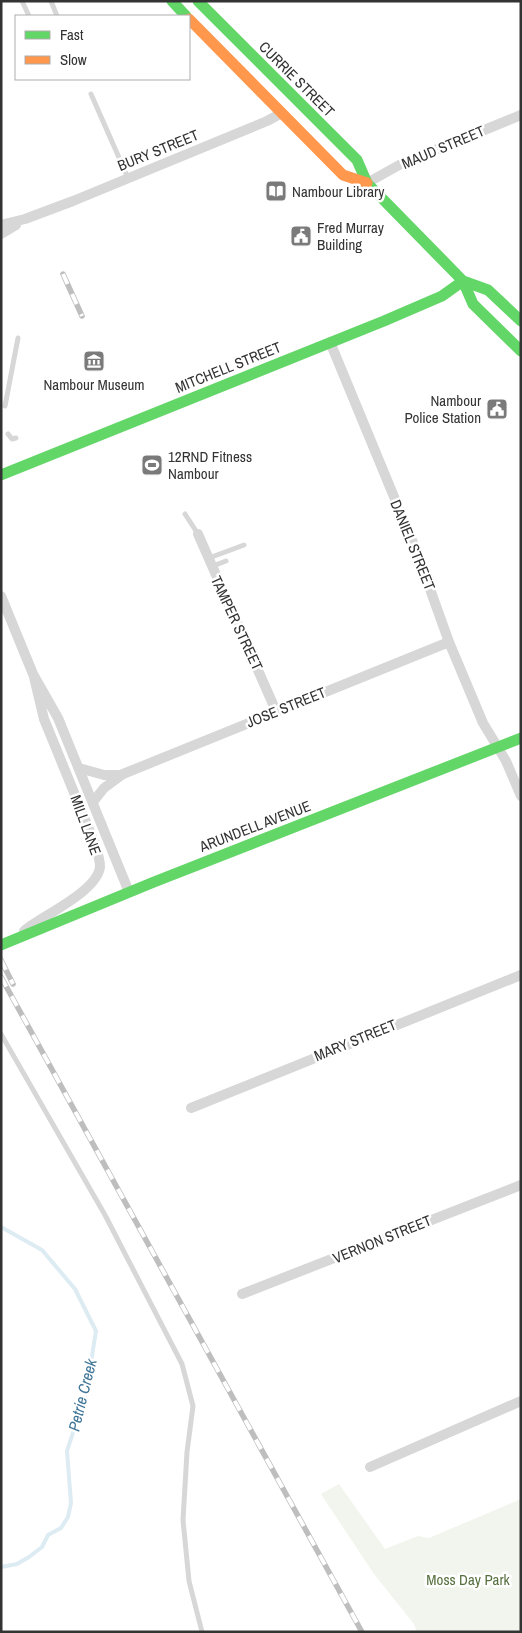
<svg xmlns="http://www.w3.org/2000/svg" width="522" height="1633" font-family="'Archivo Narrow',sans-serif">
  <rect width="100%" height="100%" fill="#fff"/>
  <path fill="#f1f5ed" d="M339 1484 385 1549 418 1536 429 1538 521 1499V1632H417L414 1624 374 1574 321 1494Z"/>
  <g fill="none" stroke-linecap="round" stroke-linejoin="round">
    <path stroke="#ddebf3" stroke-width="4" d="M1 1227 42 1250 75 1289 96 1331 86 1393 67 1451 71 1503 68 1517 61 1528 48 1535 42 1547 29 1557 17 1564 1 1567"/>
    <path stroke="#d7d7d7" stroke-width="5" d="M22 1 29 16
      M51 1 57 16
      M91 94 128 178
      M5 406 18 338
      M8 434 12 439 16 438
      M185 514 198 534
      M209 558 244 545
      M213 566 226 561
      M1 1034 105 1215 182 1364 193 1406 187 1452 183 1520 189 1581 202 1632"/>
    <path stroke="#d7d7d7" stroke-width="10" d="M367 183 401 164 521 115
      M1 225 25 219 73 201 267 121 280 114
      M1 234 16 225
      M330 342 416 550 449 642 483 723 506 761 521 796
      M198 534 276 711
      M1 596 33 674 58 718 129 892
      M79 768 104 775H122
      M93 802 104 788 123 774 449 642
      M24 931C41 916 97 892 100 867 100 859 97 851 95 844L44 719 34 677
      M191 1108 521 975
      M242 1294 521 1185
      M370 1467 521 1401"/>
    <path stroke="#63d668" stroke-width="11" d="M172 1 186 16
      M198 1 357 160 367 183 463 281 473 304 521 351
      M463 281 488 290 521 321
      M1 475 384 321 442 296 463 281
      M1 945 154 882 521 738"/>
    <path stroke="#ff974d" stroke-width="11" d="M189 19 343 175 367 183"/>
    <g stroke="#bebebe" stroke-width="5.5">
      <path id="rail" d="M63 274 82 316
        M1 960 13 984
        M1 977 362 1632"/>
    </g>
    <use href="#rail" stroke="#fff" stroke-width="4" stroke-dasharray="11" stroke-linecap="butt"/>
  </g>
  <defs>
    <g id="library-square" transform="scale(1.125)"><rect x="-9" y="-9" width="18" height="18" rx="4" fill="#7a7a7a" stroke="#fff"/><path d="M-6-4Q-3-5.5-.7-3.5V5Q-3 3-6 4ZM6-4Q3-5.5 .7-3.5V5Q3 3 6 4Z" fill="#fff"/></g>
    <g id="civic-square" transform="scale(1.125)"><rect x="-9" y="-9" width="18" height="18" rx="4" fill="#7a7a7a" stroke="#fff"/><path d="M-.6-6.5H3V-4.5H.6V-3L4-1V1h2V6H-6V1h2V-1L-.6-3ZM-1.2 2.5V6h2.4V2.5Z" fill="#fff"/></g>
    <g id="museum-square" transform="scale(1.125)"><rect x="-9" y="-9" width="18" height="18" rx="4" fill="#7a7a7a" stroke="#fff"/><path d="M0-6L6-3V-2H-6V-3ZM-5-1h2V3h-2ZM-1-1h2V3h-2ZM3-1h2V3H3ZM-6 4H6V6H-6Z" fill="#fff"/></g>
    <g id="stadium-square" transform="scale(1.125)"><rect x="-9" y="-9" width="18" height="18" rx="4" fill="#7a7a7a" stroke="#fff"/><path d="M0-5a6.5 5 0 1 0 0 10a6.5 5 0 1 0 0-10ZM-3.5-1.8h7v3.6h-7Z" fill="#fff"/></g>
  </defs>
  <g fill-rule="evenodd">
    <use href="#library-square" x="276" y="191"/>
    <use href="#civic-square" x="301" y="236"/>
    <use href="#museum-square" x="94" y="361"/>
    <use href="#civic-square" x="497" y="409"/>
    <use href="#stadium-square" x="152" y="465"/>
  </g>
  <g text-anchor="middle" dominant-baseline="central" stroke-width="5" stroke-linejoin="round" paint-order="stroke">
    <g font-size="15" fill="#333" stroke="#fff">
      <text transform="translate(297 79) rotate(45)">CURRIE STREET</text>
      <text transform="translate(443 147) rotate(-23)">MAUD STREET</text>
      <text transform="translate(158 150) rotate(-22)">BURY STREET</text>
      <text transform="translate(228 367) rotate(-22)">MITCHELL STREET</text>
      <text transform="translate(413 545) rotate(68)">DANIEL STREET</text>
      <text transform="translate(237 623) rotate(65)">TAMPER STREET</text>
      <text transform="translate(286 707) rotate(-22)">JOSE STREET</text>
      <text transform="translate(86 825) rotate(70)">MILL LANE</text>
      <text transform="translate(255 826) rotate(-21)">ARUNDELL AVENUE</text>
      <text transform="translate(355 1040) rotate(-22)">MARY STREET</text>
      <text transform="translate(382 1239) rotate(-22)">VERNON STREET</text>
    </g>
    <g font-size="15" fill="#333" stroke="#fff" text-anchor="start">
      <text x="292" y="191">Nambour Library</text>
      <text x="317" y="227">Fred Murray<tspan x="317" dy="17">Building</tspan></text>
      <text x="94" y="384" text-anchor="middle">Nambour Museum</text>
      <text x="481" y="400" text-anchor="end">Nambour<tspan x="481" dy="17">Police Station</tspan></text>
      <text x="168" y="456">12RND Fitness<tspan x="168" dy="17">Nambour</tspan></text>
    </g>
    <g font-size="15" fill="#56703f" stroke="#fff">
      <text x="468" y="1579">Moss Day Park</text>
    </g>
    <g font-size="16" font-style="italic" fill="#3f7597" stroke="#fff">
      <text transform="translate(82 1395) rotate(-76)">Petrie Creek</text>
    </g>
  </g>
  <rect width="522" height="1633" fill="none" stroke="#333333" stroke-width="5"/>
  <rect x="15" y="15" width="175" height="65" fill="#ffffff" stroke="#adadad"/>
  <rect x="25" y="31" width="25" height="8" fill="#63d668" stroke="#adadad"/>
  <text x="60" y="40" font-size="15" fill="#333333">Fast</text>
  <rect x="25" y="56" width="25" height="8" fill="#ff974d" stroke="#adadad"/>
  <text x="60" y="65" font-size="15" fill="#333333">Slow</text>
</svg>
